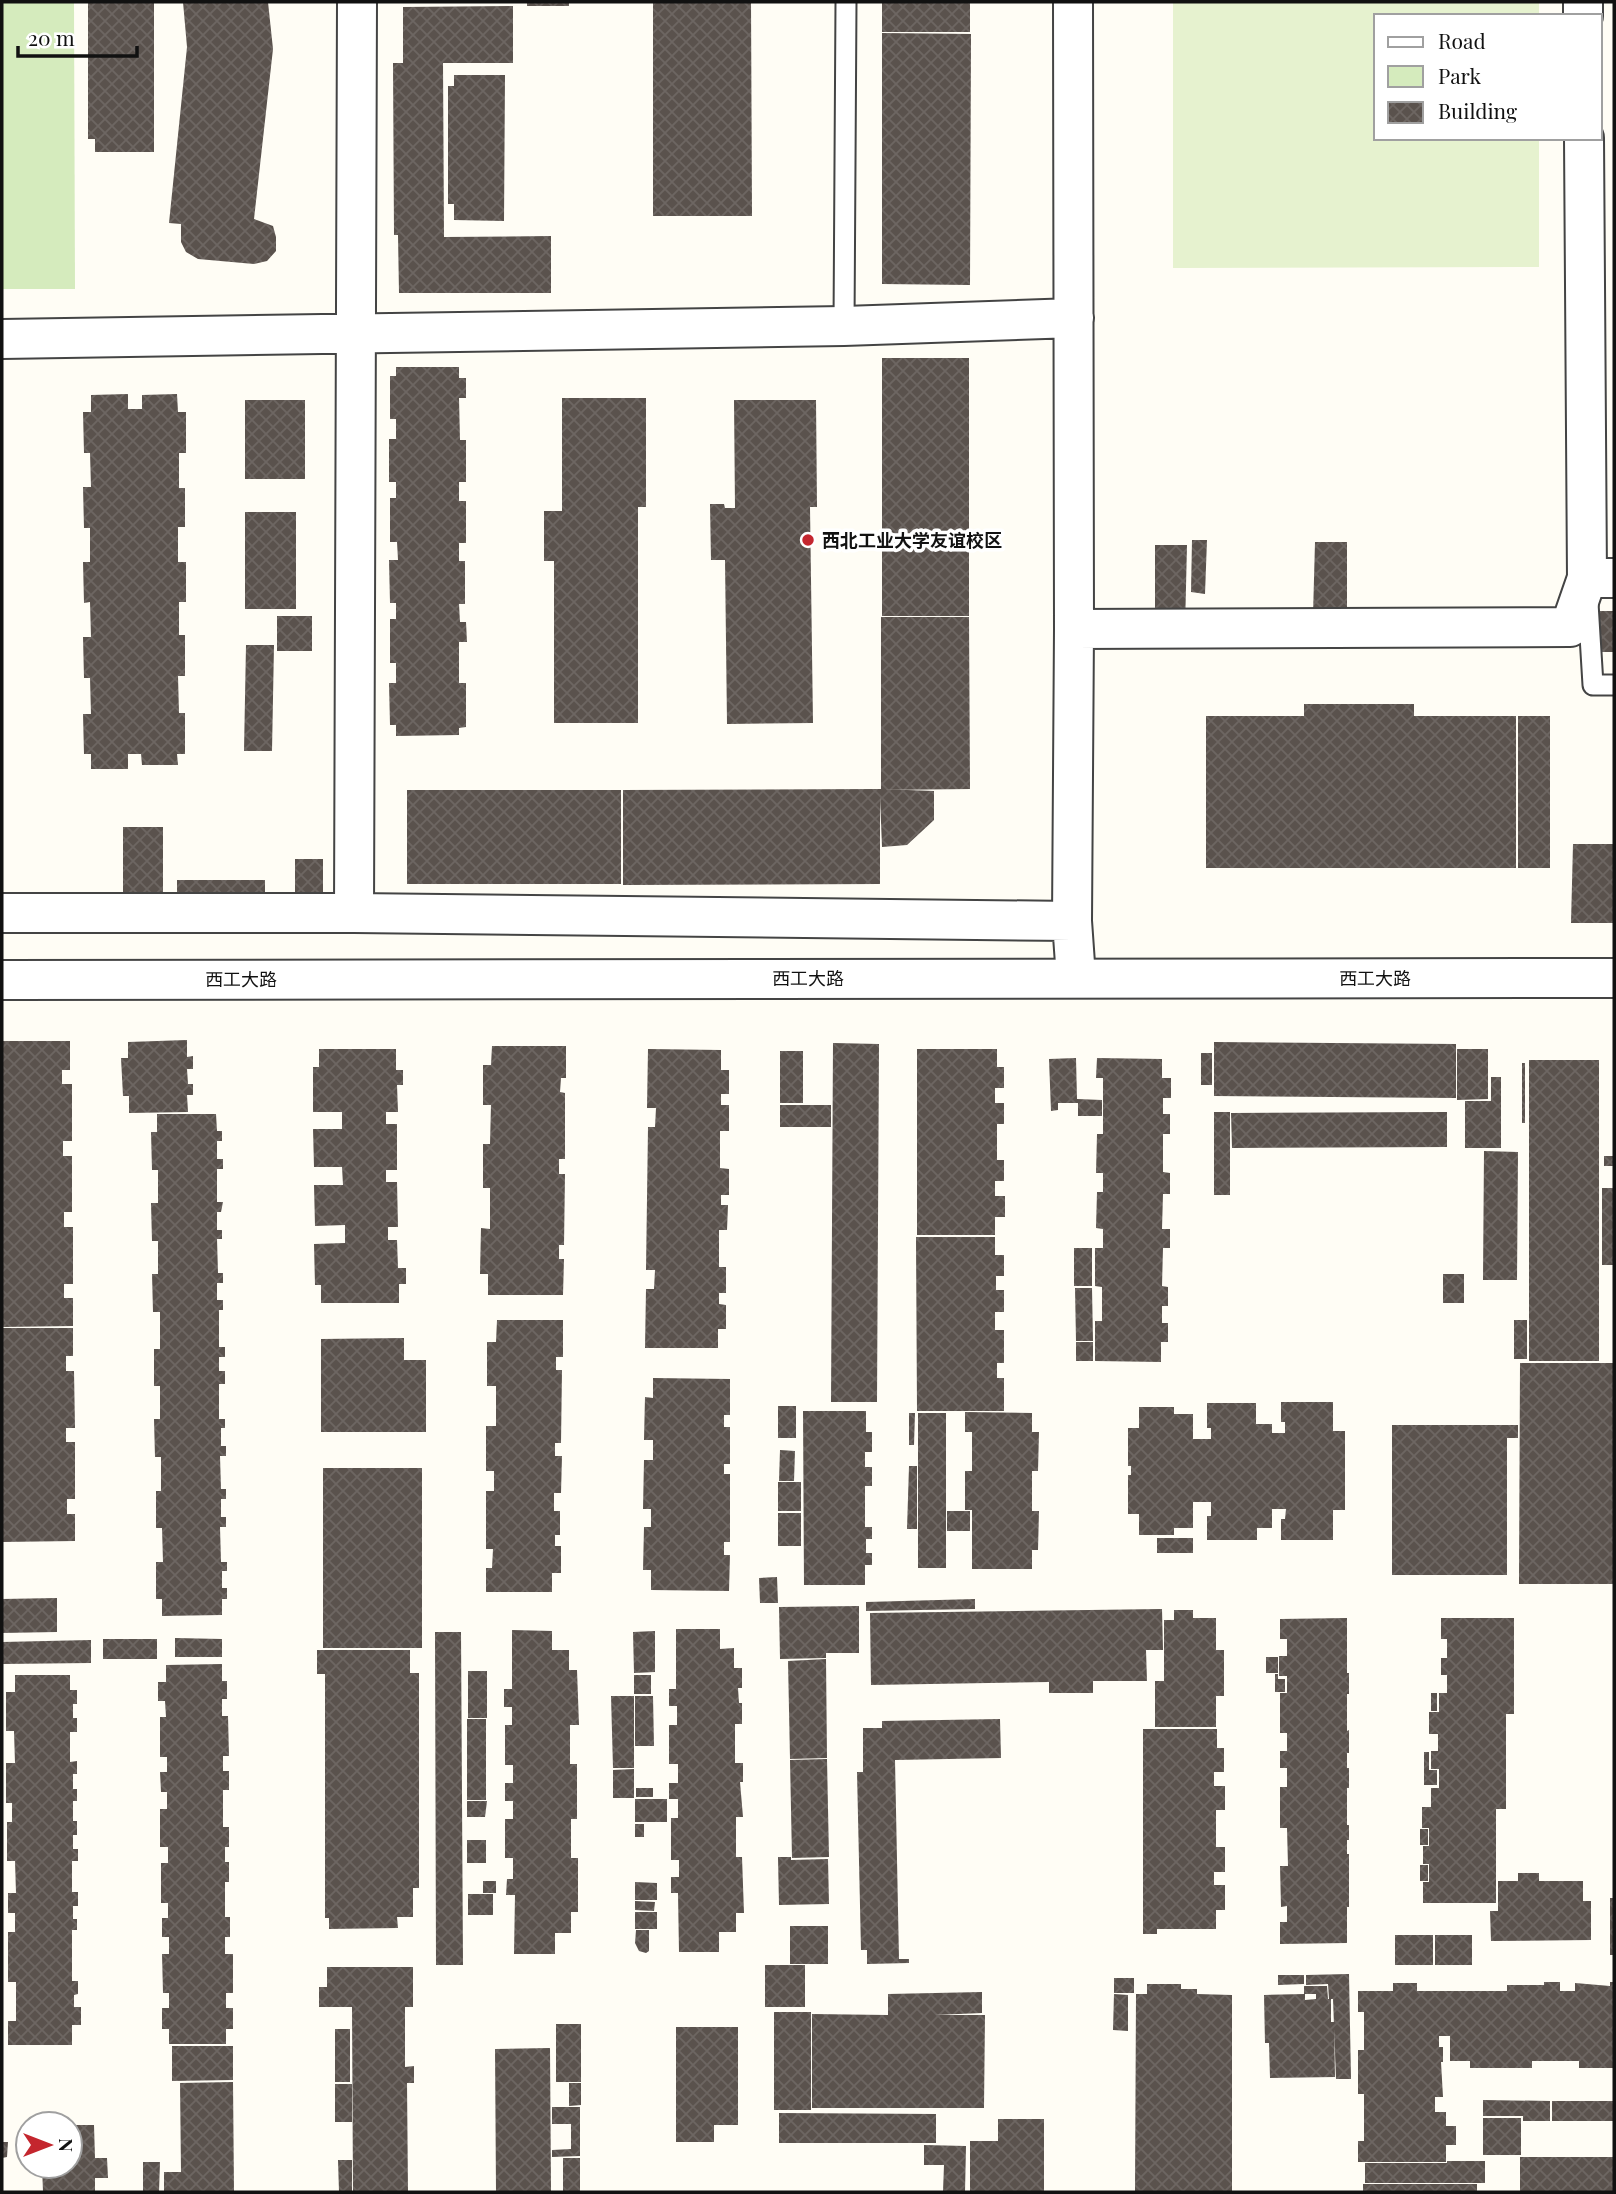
<svg xmlns="http://www.w3.org/2000/svg" width="1616" height="2194" font-family="'Playfair Display','Noto Sans SC',serif">
  <defs>
    <pattern id="building-cross-hatch" width="8" height="8" patternUnits="userSpaceOnUse" patternTransform="scale(1.75)"><rect width="8" height="8" fill="#5a524d"/><path d="M0 0l8 8M0 8l8-8" fill="none" stroke="#6d6662"/></pattern>
  </defs>
  <rect width="100%" height="100%" fill="#fffdf5"/>
  <path fill="#d5ebbd" d="M2 2H74L75 289H2Z"/>
  <path fill="#e6f2cf" d="M1173 2H1539V16H1376V138H1539V267L1173 268Z"/>
  <path fill="url(#building-cross-hatch)" d="M88 2H154V152H95V139H88Z
    M183 2H268L273 49 254 219 273 226 276 237V251L267 261 254 264 198 259 186 252 181 242V224L169 223 187 47Z
    M527 2H569V6H527Z
    M653 2H751L752 216H653Z
    M882 2H970V32H882Z
    M513 6V63H443L444 237 551 236V293H399L398 235H394L393 63H403V7Z
    M882 33 971 34 970 285 882 284Z
    M454 75H505L504 221 454 220V204H448V86H454Z
    M882 358H969V616H882Z
    M396 367H459V378H466V398H459L460 440H466V482H459V501H466V543H459V561H465V604H459L460 622H466L467 642H459V683H466V727L459 728V735L396 736V725H390L389 683H396V663H390V619H396V603H390L389 560H398L397 542H390V498H396V482H389V439H396V419H390V376H396Z
    M128 394V409H142V395L177 394 178 412H186V453H179V488H185V527H178V562H186V602H179V635H185V676H178L179 713H185V754H177L178 765H142L141 754H128V769H91V754H84L83 714H91L90 678H84L83 637H91L90 602 84 603 83 562H90V528H84L83 487H91L90 453H84L83 412H91V395Z
    M562 398H646V507H638V723H554V561H544V511H562Z
    M245 400H305V479H245Z
    M734 400H816L817 507H810L813 723 727 724 725 560H711L710 504H724L725 508H735Z
    M245 512H296V609H245Z
    M1192 540H1207L1205 594 1191 592Z
    M1315 542H1347V615H1313Z
    M1155 545H1187L1185 629H1155Z
    M1590 611H1614V652H1590Z
    M277 616H312V651H277Z
    M881 617H969L970 789 881 790Z
    M246 645H274L272 751H244Z
    M1304 704H1414V716H1516V868H1206V716H1304Z
    M1518 716H1550V868H1518Z
    M880 789 934 791V820L907 845 882 847 880 797V884L623 885V790Z
    M407 790H621V884H407Z
    M123 827H163V916H123Z
    M1573 844H1614V923H1571Z
    M295 859H323V919H295Z
    M177 880H265V906H177Z
    M187 1040V1057L193 1056V1069H187L188 1084H193V1095H187L188 1112 129 1113V1096H123L121 1058H128V1042Z
    M2 1041H70V1070H62V1084H72V1141H63V1156H72V1212H64V1227H73V1284H64V1298H73V1326L2 1327Z
    M1214 1042 1456 1044V1098L1214 1096Z
    M833 1043 879 1044 877 1402H831Z
    M492 1046H566V1078H561L560 1092 565 1093V1159H559V1174H565L564 1245H559V1259H564L563 1295H488V1274H480L481 1228 490 1229V1188H483V1144H490L491 1105H483V1065H491Z
    M319 1049H396V1070H403V1085H397L398 1112H386V1124H397V1170H386V1182H397L398 1227H388V1240H397L398 1268H406V1284H399V1303H321V1285H315L314 1244 345 1243V1225L315 1226 314 1185H343L342 1167H314L313 1129H342V1112H313V1067H319Z
    M648 1049 721 1050V1070H729V1094H721V1105H729V1131H720V1168L729 1169V1195H721V1205H728L727 1230H719V1267H726V1293H719V1304L726 1305V1329H718V1348H645L646 1289H654L655 1270H646L648 1127H655L656 1108H647Z
    M917 1049H997V1067H1004V1088H995V1103H1004V1124H997V1160H1004V1181H995V1196H1005V1217H995V1235H917Z
    M1457 1049H1488V1099L1457 1100Z
    M780 1051H803V1103H780Z
    M1201 1053H1212V1085H1201Z
    M1076 1058 1077 1099 1102 1100V1116H1078V1103H1058V1110L1051 1111 1049 1059Z
    M1097 1058 1162 1059V1078H1171V1098H1163V1114H1170V1134H1163V1172L1170 1173V1194H1163L1162 1229H1170V1248H1163L1162 1286 1168 1287V1306H1162V1323H1168V1342H1161V1362L1095 1361V1321H1102V1287L1095 1286V1248H1103V1229L1096 1228 1097 1192H1103V1173H1096L1097 1134H1103V1078H1096Z
    M1529 1060H1599V1361H1529Z
    M1522 1063H1525V1123H1522Z
    M1491 1077H1501V1148H1465V1101H1491Z
    M780 1105H831V1127H780Z
    M1214 1112H1230V1195H1214Z
    M1447 1112V1147L1232 1148 1231 1113Z
    M157 1114H216L217 1131H222V1141H217V1159H223V1169H217V1202H223L221 1212H217V1230H222V1239H217L218 1273H223V1283H217V1300H223V1310H219V1347H225V1357H219V1371H225V1384H219V1419H225V1428H221V1446H226V1456H220L221 1489H226V1499H221V1517H226V1527H220L221 1562H227V1571H222V1588H227V1599H222V1615L162 1616V1599H156V1562H163L162 1528H156V1491H161V1457H155L154 1419H160V1386H154V1349H160V1312H153L152 1274H158V1241H152L151 1203H158V1170H152L151 1132H157Z
    M1484 1151 1518 1152 1517 1280H1483Z
    M1604 1156H1614V1166H1604Z
    M1602 1188H1614V1265H1602Z
    M916 1237H995V1255H1004V1276H996V1290H1004V1312H995V1330H1004V1363H997V1378H1004V1411H917Z
    M1074 1248H1092V1286H1074Z
    M1443 1274H1464V1303H1443Z
    M1075 1288H1092L1093 1341H1076Z
    M497 1320H563V1357H556V1370H562L561 1443H555V1456H562L561 1493H554V1511H560V1535H555V1546H561V1573H552V1592H486V1568H492L493 1549H486V1491H494V1471H486V1426H496V1386H487V1342H496Z
    M1514 1320H1527V1359H1514Z
    M2 1328H73V1356H66V1371H74L75 1428H66V1442H75V1499H67V1514H75V1541L2 1542Z
    M404 1338V1360H426V1432H321V1339Z
    M1076 1342H1093V1361H1076Z
    M1520 1363H1614V1584H1519Z
    M653 1378 730 1379V1415H724V1427H730V1464H724V1474H730V1542H724V1555H730L729 1591 651 1590V1570H643L644 1527H651V1509H643L644 1460H653V1440H644L645 1397 653 1398Z
    M1281 1402H1333V1431H1345V1510H1333V1540H1281V1519H1285L1286 1509H1272V1528H1257V1540H1207V1516H1211V1502H1193V1528H1174V1535H1139V1514H1128V1475H1131V1466H1128V1428H1139V1407H1174V1414H1193V1439H1211V1428H1207V1403H1256V1424H1272V1433H1285V1422H1281Z
    M778 1406H796V1438H778Z
    M803 1411H866V1432H872V1452H865V1467H872V1486H865V1527H872V1539H866V1553H872V1565H865V1585H804Z
    M965 1412 1032 1413V1432H1039L1038 1471H1032V1511H1039L1038 1550H1032V1569H972V1510H965V1471H972V1432H965Z
    M909 1413H915L914 1445H909Z
    M918 1413H946V1568H918Z
    M1392 1425H1518V1438H1507V1575H1392Z
    M780 1450 795 1451 794 1481H779Z
    M909 1466H917V1529H907Z
    M323 1468H422V1648H323Z
    M778 1482H801V1511H778Z
    M947 1511H970V1531H947Z
    M778 1513H801V1546H778Z
    M1157 1538H1193V1553H1157Z
    M777 1577 778 1603H760L759 1578Z
    M57 1598V1632L2 1633V1599Z
    M975 1599V1609L866 1611V1602Z
    M859 1606V1653H826V1658L780 1659 779 1607Z
    M1162 1609 1163 1650H1146L1147 1681H1093V1693H1049V1682L871 1685 870 1613Z
    M1174 1610H1193V1618H1216V1650H1224V1696H1216V1727H1155V1681H1164V1620H1174Z
    M1347 1618V1673H1349V1694H1347V1731L1349 1730V1753H1347V1768H1349V1788H1347V1825H1349V1840H1347V1854H1349V1907H1347V1943L1280 1944V1922H1287V1906L1281 1907 1280 1866H1288L1287 1828H1280V1787H1287V1768H1280V1751H1287V1733H1280V1693H1287V1676H1279V1656H1287V1639H1280V1619Z
    M1441 1618H1514V1714H1506V1809H1496V1903H1423V1882H1429V1864H1423V1846H1429V1828H1422V1807H1431V1788H1439V1769H1431V1751H1438V1734H1429V1712H1439V1693H1447V1675H1441V1658H1447V1639H1441Z
    M676 1629H720V1649L734 1648V1668H742V1688H738L739 1703H742V1724H735V1763H743V1782H740L743 1817H736V1857H742L744 1913H736V1932H719V1952H679L678 1893H671V1877H679V1860H671V1818H678V1799H669V1783H678V1764H669V1725H677V1706H669V1689H676Z
    M512 1630 552 1631V1650H569V1670H577L579 1725H570V1764H577V1819H571V1858H578V1912H571V1933H555V1954H514L515 1895H506L507 1879H513V1858H505V1819H513V1801H505V1783H513V1765H505V1725H512V1707H504V1689H512Z
    M655 1631V1672L634 1673 633 1632Z
    M435 1632H461L463 1965H436Z
    M175 1638 222 1639V1657H175Z
    M103 1639H157V1659H103Z
    M91 1640V1663L2 1664V1642Z
    M317 1650H410V1673H419V1888H413V1917H397L398 1928 329 1929V1918H325V1674H317Z
    M1266 1657H1278V1673H1266Z
    M826 1659 827 1758 790 1759 788 1661Z
    M222 1664V1681H227V1699H222V1716H228L229 1756H223V1771H229V1790H223V1827H229V1847H225V1862H229V1882H225V1917H230V1937H225V1954H233V1993H226V2008H233V2029H226V2044H169V2029H162V2008H169V1993H163L162 1954H169V1937H162V1918H168V1903H161V1863H168V1847H160V1809H167V1792H161L160 1772H167V1757H160V1717H166L165 1701H158V1682H166V1665Z
    M468 1671H487V1718H468Z
    M1275 1674H1278V1679H1285V1692H1275Z
    M15 1675H70V1690H77V1704H73V1718H77V1732H70V1762L77 1761V1774H73V1789H77V1801H73V1821H77V1835H73V1849H78V1861H72V1892H78V1906H73V1919H77V1930H72V1981H78V1994L74 1995V2007H81V2025H72V2045H8V2021H16V1982H8V1932H15V1913H8V1893H16L15 1861H7V1822H12V1803H6V1763H15L14 1731H6V1692H15Z
    M634 1675H651V1694H634Z
    M1431 1693H1437V1711H1431Z
    M611 1696H634V1768H613Z
    M635 1696H653L654 1746H635Z
    M467 1719H486V1800H467Z
    M1000 1719 1001 1758 895 1760 899 1959H909V1963L867 1964V1950H861L857 1772H863V1728H882V1721Z
    M1143 1729H1217V1748H1224V1772H1214V1786H1225V1810H1216V1847H1225V1872H1214V1885H1225V1910H1216V1929H1157V1934H1143Z
    M1424 1752H1429V1770H1437V1785H1424Z
    M827 1759 829 1857 792 1858 790 1760Z
    M634 1769V1798H613V1770Z
    M636 1788H653V1797H636Z
    M635 1799H667V1822H635Z
    M467 1801H487L485 1817H467Z
    M635 1824H644V1837H635Z
    M1420 1829H1428V1845H1420Z
    M467 1840H486V1863H467Z
    M778 1857H791V1860L828 1859 829 1904 779 1905Z
    M1420 1865H1428V1881H1420Z
    M1518 1873H1539V1881H1583V1901H1591V1940L1491 1941 1490 1911H1498V1881H1518Z
    M483 1881H496V1893H483Z
    M635 1882 657 1883V1900H635Z
    M468 1894H493V1915H468Z
    M1610 1898H1614V1955H1610Z
    M635 1901 655 1902 654 1911 635 1910Z
    M635 1912H657V1929H635Z
    M790 1926H828V1964H790Z
    M636 1930H649V1951L646 1953 639 1951 635 1943Z
    M1395 1935H1433V1965H1395Z
    M1435 1935H1472V1965H1435Z
    M765 1965H805V2007H765Z
    M327 1967H413V2007H405V2067L414 2066V2083H407L408 2192H353L352 2007H319V1987H327Z
    M1349 1974 1351 2079H1336L1333 1999H1329L1328 1984 1306 1985V1975Z
    M1278 1975H1304V1984L1278 1985Z
    M1114 1978H1134V1993H1114Z
    M1544 1982H1560V1991H1575V1983L1610 1986V1982H1614V2068H1579V2061H1532V2068H1470V2061H1450V2036H1439V2047H1443V2062H1441L1443 2097H1435V2112H1446V2126H1456V2145H1446V2162H1358V2141H1364V2094H1358V2050H1364V2012H1358V1991H1393V1983H1417V1991H1507V1985H1544Z
    M1147 1984H1181V1989H1197V1994L1232 1995V2192H1135L1136 1994H1147Z
    M1304 1986H1327L1328 1999H1331V2022H1334L1335 2077 1270 2078 1269 2043H1265L1264 1995 1305 1994V2000L1316 1999V1994H1304Z
    M982 1992V2013L935 2015H985L984 2108H812V2014L888 2015V1994Z
    M1114 1994 1128 1995V2031L1113 2030Z
    M774 2012H811V2110H774Z
    M556 2024H581V2082H556Z
    M676 2027H738V2125H714V2142H676Z
    M335 2029H350V2082H335Z
    M172 2046H233V2080L172 2081Z
    M550 2048 551 2192H496L495 2049Z
    M233 2082 234 2192H164V2172H181L180 2083Z
    M569 2083H581V2105L569 2106Z
    M335 2084H352V2122H335Z
    M1483 2100 1550 2101V2121H1523V2116H1483Z
    M1552 2101H1614V2121H1552Z
    M552 2107H580V2156L552 2157V2150L571 2149V2124H552Z
    M779 2113 936 2114V2143H779Z
    M1483 2118H1521V2155H1483Z
    M998 2119H1044V2192H970V2141H998Z
    M70 2125H94L95 2158H107L108 2178H95V2192H43L42 2166H70Z
    M2 2142H8L7 2157 2 2158Z
    M924 2145 966 2146 965 2192 943 2191 944 2165H924Z
    M1520 2157H1614V2192H1520Z
    M563 2158H580V2192H563Z
    M338 2160H352V2192H339Z
    M1447 2161H1485V2183H1365V2163H1447Z
    M143 2162H160L159 2192H143Z
    M1363 2184H1477V2192H1363Z"/>
  <g fill="none" stroke-linecap="round" stroke-linejoin="round">
    <g stroke="#444" stroke-width="23">
      <path id="service" d="M844 326 846 2
        M1588 603 1593 685H1614"/>
    </g>
    <g stroke="#444" stroke-width="42">
      <path id="minor" d="M1073 2 1074 629 1072 921 1076 978
        M1583 2V16
        M1584 138 1587 578
        M2 339 844 326 1074 318
        M1074 629 1570 627 1587 578H1614
        M2 913H354L1072 921
        M354 913 357 2"/>
    </g>
    <g stroke="#444" stroke-width="42">
      <path id="tertiary" d="M2 980 1614 978"/>
    </g>
    <use href="#service" stroke="#fff" stroke-width="19"/>
    <use href="#minor" stroke="#fff" stroke-width="38"/>
    <use href="#tertiary" stroke="#fff" stroke-width="38"/>
  </g>
  <circle fill="#c4262e" stroke="#fff" stroke-width="2.5" cx="808" cy="540" r="7"/>
  <g text-anchor="middle" dominant-baseline="central" stroke-width="7" stroke-linejoin="round" paint-order="stroke">
    <g font-size="18" font-weight="bold" fill="#111" stroke="#fff" text-anchor="start">
      <text x="822" y="540">西北工业大学友谊校区</text>
    </g>
    <g font-size="18" fill="#111" stroke="#fff">
      <text x="808" y="978">西工大路</text>
      <text x="1375" y="978">西工大路</text>
      <text x="241" y="979">西工大路</text>
    </g>
  </g>
  <rect width="1616" height="2194" fill="none" stroke="#111111" stroke-width="7"/>
  <rect x="1374" y="14" width="228" height="126" fill="#ffffff" stroke="#a0a0a0" stroke-width="2"/>
  <rect x="1388" y="37" width="35" height="10" fill="#ffffff" stroke="#a0a0a0" stroke-width="2"/>
  <text x="1438" y="49" font-size="21" fill="#111111">Road</text>
  <rect x="1388" y="66" width="35" height="21" fill="#d5ebbd" stroke="#a0a0a0" stroke-width="2"/>
  <text x="1438" y="84" font-size="21" fill="#111111">Park</text>
  <rect x="1388" y="102" width="35" height="21" fill="url(#building-cross-hatch)" stroke="#a0a0a0" stroke-width="2"/>
  <text x="1438" y="119" font-size="21" fill="#111111">Building</text>
  <g transform="translate(49 2145) rotate(90)"><circle r="33" fill="#ffffff" stroke="#a0a0a0" stroke-width="2"/>
  <path d="M0-5L12 26L0 18L-12 26Z" fill="#c4262e"/>
  <text y="-10" font-size="19" font-weight="bold" text-anchor="middle" fill="#111111">N</text>
  </g>
  <path d="M18 46v10h119v-10" fill="none" stroke="#111111" stroke-width="3.5"/>
  <text x="28" y="46" font-size="21" fill="#111111" stroke="#ffffff" stroke-width="5" paint-order="stroke">20 m</text>
</svg>
